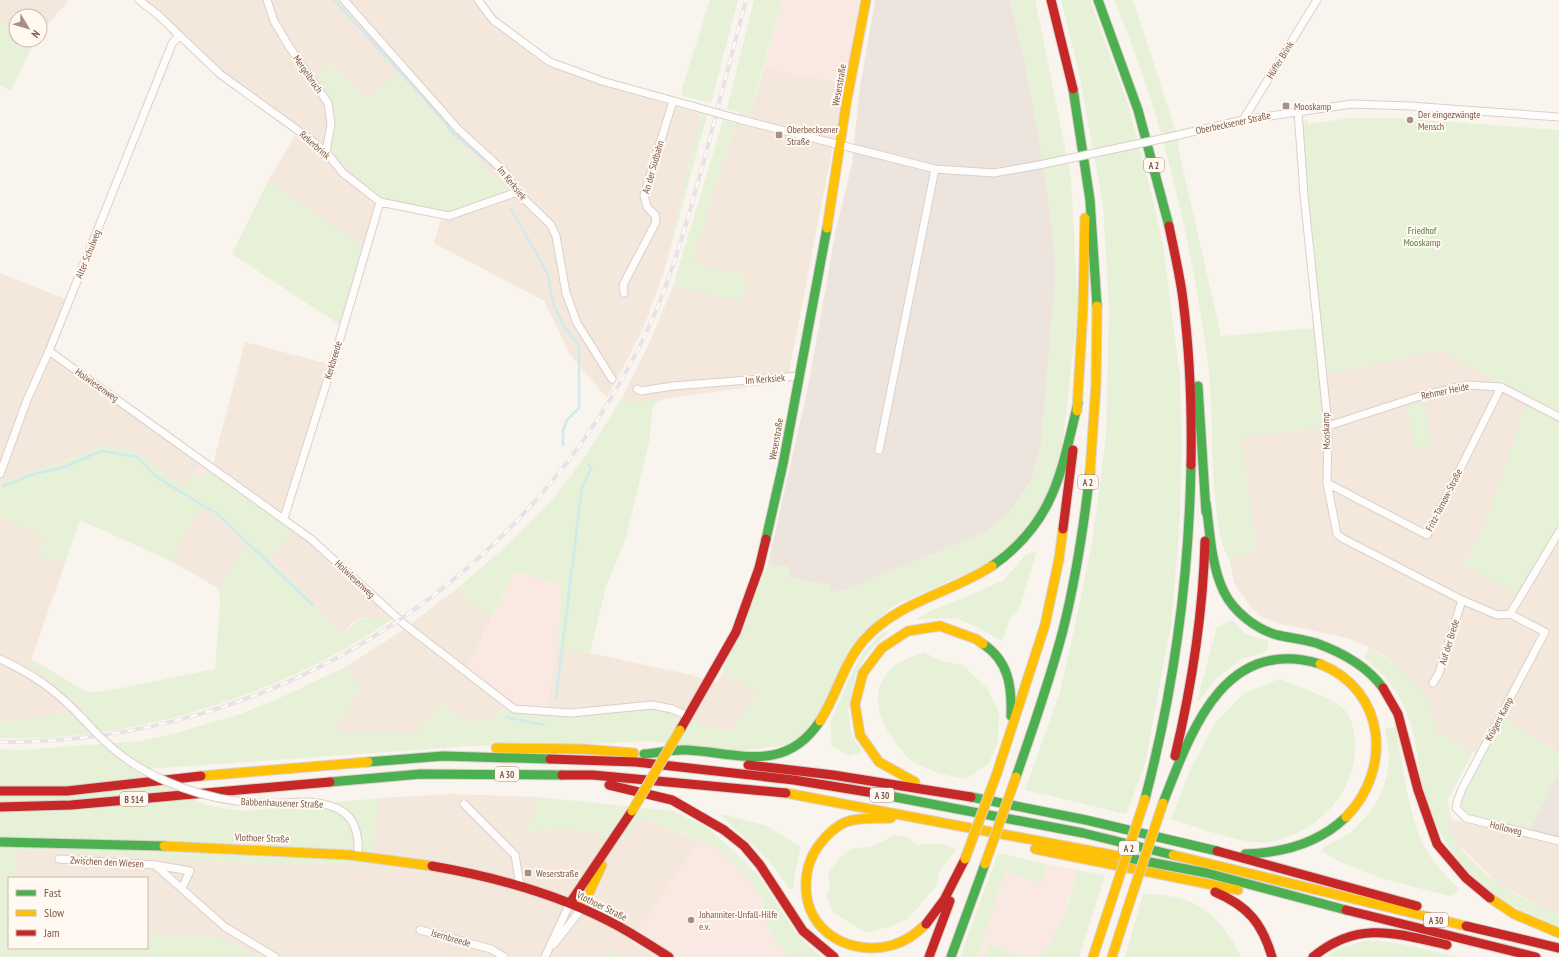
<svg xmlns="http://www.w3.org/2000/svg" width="1559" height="957" font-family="'PT Sans Narrow',sans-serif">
  <rect width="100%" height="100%" fill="#faf4ee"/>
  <path fill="#f4e8dd" d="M0 0H69L40 33V16H16V30L0 23Z
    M134 0H484L498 18 553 59 605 86 701 114 664 272 643 329 607 398 570 355 544 301 434 243 440 222 483 205 507 189 450 134 398 72 368 99 329 62 332 107 380 198 363 247 268 181 296 134 223 80 165 25Z
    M764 68 845 84 787 382 626 404 623 396 652 337 673 286 744 302 746 275 692 263 739 112 750 115Z
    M0 273 73 302 53 352 205 458 184 487 134 451 105 445 2 483 0 489Z
    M245 342 336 366 287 517 213 464Z
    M1441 350 1528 399 1487 519 1464 565 1559 529V753L1503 718 1482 757 1435 732 1431 710 1425 694 1419 685 1385 656 1369 647 1347 638 1281 624 1261 617 1251 607 1235 585 1229 559 1257 551 1241 437 1323 427 1319 376Z
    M204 507 224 521 246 545 219 589 171 561 195 516Z
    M0 517 44 536 37 555 65 563 30 663 84 710 7 722 0 721Z
    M296 525 398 616 392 619 362 618 352 623 342 635 313 602 270 560Z
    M456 589 492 617 464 675 506 707 489 720 468 722 441 704 417 733 333 732 360 689 347 666 403 630Z
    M557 648 590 653 692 675 717 683 722 673 759 691 731 732 698 723 677 713H546Z
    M449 794 538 797 527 831 569 828 625 839 641 818 700 841 630 941 656 957H624L609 950 606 957H261L218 937 147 934V878H14L17 850 228 862 371 865 380 798Z
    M1446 818 1559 844V913L1543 908 1498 884 1455 841 1449 830Z"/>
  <path fill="#fae9e2" d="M782 0H860L845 84 764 68Z
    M205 458 213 464 202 478 194 472Z
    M515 571 562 586 557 648 546 713 506 707 464 675Z
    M700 841 707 843 734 863 759 892 767 917V927L788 957H656L630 941Z
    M1047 864 1078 870 1056 936 1050 947 1037 956 1025 957 989 944 985 957H978L1005 871 1041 884Z"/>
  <path fill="#ede4de" d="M875 0H1010L1024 57 1040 143 1052 226 1056 273 1041 447 1030 483 1007 515 984 533 840 592 831 591 830 585 788 578 789 567 768 564 809 382 836 229 852 164 859 94Z
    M1559 772V839L1529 831Z"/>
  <path fill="#e7f1d8" d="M710 0H738L711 103 683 96 681 92Z
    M754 0H782L750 115 727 109Z
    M1010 0H1035L1040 23 1071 178 1078 307 1061 457 1045 502 1023 532 990 563 893 606 861 635 823 707 808 730 787 745 731 752 649 741 586 744 471 746 133 770 206 805 243 811 380 798 371 865 228 862 17 850 14 878H9V948H147V934L218 937 261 957H0V749L21 750 140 741 176 733 240 714 284 696 347 666 360 689 333 732 417 733 441 704 468 722 489 720 506 707 546 713 648 708 670 710 698 723 731 732 759 691 722 673 768 564 789 567 788 578 830 585 831 591 840 592 984 533 1007 515 1030 483 1041 447 1056 273 1052 226 1040 143 1024 57Z
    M1061 0H1090L1127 101 1150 187 1163 245 1180 376 1182 446 1179 534 1171 624 1145 764 1126 814 1025 790 1059 695 1073 635 1092 543 1106 436 1109 308 1103 205 1079 73Z
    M1114 0H1133L1179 141 1178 147 1221 336 1315 328 1296 126 1303 125 1307 119 1308 124 1350 118H1395L1559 130V529L1519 594 1464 566 1487 519 1528 399 1441 350 1319 376 1323 427 1241 437 1257 551 1229 559C1219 540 1219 529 1216 507 1210 457 1214 406 1207 356 1190 235 1162 113 1114 0Z
    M0 23 16 30V40H35L11 90 0 86Z
    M329 62 368 99 398 72 450 134 507 189 483 205 448 214 380 198 331 151 332 107 315 78Z
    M701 114 707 116 664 272Z
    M723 120 735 124 692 263 746 275 744 302 673 286Z
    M268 181 363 247 340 325 232 254Z
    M623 396 627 404 667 398 653 405 649 442 626 538 606 586 590 653 557 648 562 586 515 571 492 617 456 589C491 560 526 529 556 495 581 465 602 429 623 396Z
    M1423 397 1432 445 1429 447H1415L1405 402Z
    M105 445 134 451 184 487 194 472 202 478 213 464 296 525 270 560 313 602 342 635C364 614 361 618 392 619 288 693 128 744 0 738V721L7 722 84 710 29 663 31 659 89 693 122 688 215 669 220 603 219 589 246 545C233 531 221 518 204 507L195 516 171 561 80 520 65 563 37 555 44 536 0 517V489L2 483Z
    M1037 551 1019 609 1011 616 1002 641 971 624 956 618 916 619 935 609 961 599 1004 580 1025 555Z
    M1232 620 1245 634 1269 641 1267 651 1240 660 1216 679 1196 704 1217 627Z
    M890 631 867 653 856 674 848 709 851 733 862 752 849 756 832 746 830 723 849 680 862 654 882 633Z
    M1369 647C1385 656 1418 679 1426 695 1431 707 1433 719 1435 732L1473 752 1447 801 1452 819H1446C1459 864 1516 900 1559 913V926C1543 920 1527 914 1512 906 1465 881 1433 833 1421 783 1420 775 1420 766 1418 759 1411 713 1400 687 1364 658Z
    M924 652 941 661 963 665 987 688 999 712 998 742 989 763 966 779C946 776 923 770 907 757 903 753 900 748 897 745 880 723 868 694 889 671 897 661 913 657 924 652Z
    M1279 679C1293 684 1336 699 1345 710 1354 722 1356 739 1355 753 1351 799 1313 835 1268 842 1247 846 1194 826 1171 819L1190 770 1215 723 1244 693Z
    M1503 718 1559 753V772L1529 831 1470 815 1462 807 1461 798Z
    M1396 727C1402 761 1409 821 1426 850 1435 865 1448 877 1460 890L1450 896C1407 885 1359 875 1321 851 1329 842 1343 839 1352 831 1374 812 1389 785 1389 756 1389 747 1386 737 1385 728Z
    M538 797 674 811 708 828 736 853 759 876 794 930 810 947 822 957H788L767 927V917L759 892 734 863 707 843 641 818 625 839 569 828 527 831Z
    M718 813 767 826 801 847 795 871 793 890 787 887C777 864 737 831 718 813Z
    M895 835 907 837 918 845C931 843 945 842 956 850L938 874 937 885 908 919 889 927 866 933 834 913 826 895 830 888 828 873 841 857 851 849 873 846Z
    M998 853 1047 864 1041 884 1005 871 978 957H960Z
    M1078 870 1105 875 1079 957H985L989 944C1003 949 1021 957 1036 956 1058 951 1071 890 1078 870Z
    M1143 894C1193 894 1220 912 1241 957H1125Z
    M1367 940 1392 942 1459 957H1326L1338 949Z
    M609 950 624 957H606Z"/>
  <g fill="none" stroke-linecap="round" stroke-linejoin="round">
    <path stroke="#ceeaeb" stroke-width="2.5" d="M334 0 447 124 450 131 495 168 506 182
      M511 209 548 274 553 303 564 326 579 346V408L567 420 563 430V445
      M3 486 34 474 64 467 101 451 138 457 155 476 212 511
      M215 512 313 605
      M556 698 582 487 591 469 588 464
      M506 717 544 725"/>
    <g stroke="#d9d0ca" stroke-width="9">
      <path id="street" d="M139 0 157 14 220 74 307 137 326 152 343 173 380 202 449 216 517 192
        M267 0 274 21 290 48 328 103 331 124 326 152
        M344 0 458 129 505 172 517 192 551 225 556 236 566 293 577 323 612 379
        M478 0 493 20 550 62 602 81 692 106
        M1298 111 1304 195 1328 426 1327 483 1337 534 1342 538 1462 600 1497 615 1510 614 1559 532
        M742 120 935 169 994 173 1039 165
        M1243 120 1317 0
        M1170 137 1243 120 1352 104 1410 106 1559 117
        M624 293 623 285 656 222 655 215 647 207 644 195 673 101
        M49 351 311 539 404 624 514 709 571 713 652 705 672 709 688 716
        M637 389 641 391 673 386 799 376
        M1328 426 1417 397 1467 385 1501 387 1559 417
        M879 450 935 169
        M0 474 27 400 49 351 172 44 179 35
        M1327 483 1427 535 1501 387
        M284 518 331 369 380 202
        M1510 614 1545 632 1462 789 1458 799 1456 808 1466 818 1559 841
        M0 659C36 676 57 691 84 720
        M1433 683 1439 673 1462 600
        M307 802C343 804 360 817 358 854
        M464 804 515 855 520 885
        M59 859 155 865 225 927 275 957
        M156 865 190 871 182 888
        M420 930 491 949 504 957
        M554 944 582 908
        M545 957 570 903"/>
    </g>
    <g stroke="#dbd1cc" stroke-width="11">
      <path id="fast" d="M1098 0 1138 110 1169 226
        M1073 89 1090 200 1097 306
        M1198 386 1206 512
        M1206 503C1210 533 1211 565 1224 592 1234 612 1256 629 1277 635 1290 638 1303 639 1316 643 1341 652 1367 666 1383 688
        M766 539 783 464 827 228
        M992 566C1055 522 1061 472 1078 403
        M983 644C1009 661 1012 687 1011 716
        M644 754C658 753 672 749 687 750 738 753 785 774 820 721
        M368 762 443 756 550 759
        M1016 777C1033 728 1050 680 1063 630 1076 578 1084 525 1090 472
        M330 782 421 774 562 775
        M874 793 1083 833 1173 855
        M971 797 1086 820 1217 851
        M1145 799C1174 689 1189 579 1191 465
        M1163 803C1191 732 1223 635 1320 664
        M0 842 164 846
        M1245 854C1283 853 1318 844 1346 817
        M1123 857 1207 873 1346 910
        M951 957 985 864"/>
    </g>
    <g stroke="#dbd1cc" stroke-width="11">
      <path id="slow" d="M827 228 847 99 866 0
        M1077 411 1083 308 1085 218
        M1090 472 1096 385 1097 306
        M1320 664C1386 690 1393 769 1346 817
        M820 721C837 695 843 664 864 640 897 602 951 593 992 566
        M496 748 582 749 634 753
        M997 773 1045 625 1059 559 1063 529
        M201 776 368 762
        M915 782 879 762 860 735 855 704 863 673 882 648 908 631 940 626 976 639 983 644
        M786 793 1123 857
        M891 818C877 819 859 817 846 822 835 826 826 836 819 845 810 857 806 870 806 885 805 932 851 957 893 945 906 941 917 933 926 924
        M164 846 350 855 432 866
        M1035 849 1238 890
        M1173 855 1466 926
        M1490 898 1514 914 1559 933
        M582 908 602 865
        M1093 957 1113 896
        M1112 957 1130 901"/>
    </g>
    <g stroke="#dbd1cc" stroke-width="11">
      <path id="jam" d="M1051 0 1073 89
        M1169 226C1174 251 1180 275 1183 300 1190 354 1192 410 1191 465
        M1063 529 1073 450
        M1383 688 1398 714 1418 790 1437 844 1466 878 1490 898
        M680 730 736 632 759 568 766 539
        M1175 756C1192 685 1203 614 1205 541
        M550 759 636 762 794 780 874 793
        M748 765 833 775 971 797
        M562 775H593L786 793
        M609 785 672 800 724 830 744 846 760 865 803 931 834 957
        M0 791H67L201 776
        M0 807 71 805 330 782
        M1217 851 1417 906
        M432 866C496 877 562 895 620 927 636 936 653 947 669 957
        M1215 892C1248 906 1262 923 1272 957
        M570 903 632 811
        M1346 910 1536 957
        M926 924 944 900 965 859
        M1466 926 1559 948
        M929 957 950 901
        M1313 957C1357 920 1396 933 1447 945"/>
    </g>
    <use href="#street" stroke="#fefdfc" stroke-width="7"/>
    <use href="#fast" stroke="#4caf50" stroke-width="9"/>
    <use href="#slow" stroke="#ffc107" stroke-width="9"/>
    <use href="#jam" stroke="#c62828" stroke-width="9"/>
    <g stroke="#e6e3e6" stroke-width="4">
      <path id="rail" d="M0 742C275 744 529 581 646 333 671 281 686 224 702 168 717 112 731 56 746 0"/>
    </g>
    <use href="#rail" stroke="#fff9f2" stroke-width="2.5" stroke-dasharray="8" stroke-linecap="butt"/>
    <g stroke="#d9d0ca" stroke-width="9" stroke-linecap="butt">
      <path id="street-bridge" d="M692 106 742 120
        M1039 165 1170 137
        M84 720C92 729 101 738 110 746 149 781 210 802 262 803 277 804 292 802 307 802"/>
    </g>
    <g stroke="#dbd1cc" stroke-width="11" stroke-linecap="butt">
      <path id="slow-bridge" d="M632 811 680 730
        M965 859 997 773
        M985 864 1016 777
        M1113 896 1145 799
        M1130 901 1163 803"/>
    </g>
    <use href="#street-bridge" stroke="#fefdfc" stroke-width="7"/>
    <use href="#slow-bridge" stroke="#ffc107" stroke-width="9"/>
  </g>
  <g fill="#a88f83" stroke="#fff9f2" stroke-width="1.5">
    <rect x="1282" y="102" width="8" height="8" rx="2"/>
    <circle cx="1410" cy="120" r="4"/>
    <rect x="775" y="131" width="8" height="8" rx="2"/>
    <rect x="524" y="869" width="8" height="8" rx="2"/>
    <circle cx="691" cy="920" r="4"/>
  </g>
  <g text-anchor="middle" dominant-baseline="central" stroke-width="4" stroke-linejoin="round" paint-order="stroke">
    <g fill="#fff9f2" stroke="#a3897c" stroke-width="1">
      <rect x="1144" y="158" width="20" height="14" rx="3"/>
      <rect x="1078" y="475" width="20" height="14" rx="3"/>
      <rect x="495" y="767" width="24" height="14" rx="3"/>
      <rect x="870" y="788" width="24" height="14" rx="3"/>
      <rect x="120" y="792" width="28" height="14" rx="3"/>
      <rect x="1119" y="841" width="20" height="14" rx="3"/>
      <rect x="1424" y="913" width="24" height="14" rx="3"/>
    </g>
    <g font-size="9" font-weight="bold" fill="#7c594a">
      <text x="1154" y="165">A 2</text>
      <text x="1088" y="482">A 2</text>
      <text x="507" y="774">A 30</text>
      <text x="882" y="795">A 30</text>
      <text x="134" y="799">B 514</text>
      <text x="1129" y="848">A 2</text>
      <text x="1436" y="920">A 30</text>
    </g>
    <g font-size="10" fill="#7c594a" stroke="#fff9f2">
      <text transform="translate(1280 60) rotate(-58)">Hüffer Brink</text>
      <text transform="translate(308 74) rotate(55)">Mergelbruch</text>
      <text transform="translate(839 85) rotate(-80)">Weserstraße</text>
      <text transform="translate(1233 123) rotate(-12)">Oberbecksener Straße</text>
      <text transform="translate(315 145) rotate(41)">Rekerbrink</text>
      <text transform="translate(653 167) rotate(-74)">An der Südbahn</text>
      <text transform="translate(512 183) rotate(51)">Im Kerksiek</text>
      <text transform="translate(88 254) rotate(-68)">Alter Schulweg</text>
      <text transform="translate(333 360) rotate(-73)">Kerkbreede</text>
      <text transform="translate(765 379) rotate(-4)">Im Kerksiek</text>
      <text transform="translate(97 385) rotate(35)">Holwiesenweg</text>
      <text transform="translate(1445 391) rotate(-12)">Rehmer Heide</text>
      <text transform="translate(1326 431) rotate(-92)">Mooskamp</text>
      <text transform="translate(776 439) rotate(-80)">Weserstraße</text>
      <text transform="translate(1444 500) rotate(-63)">Fritz-Tarnow-Straße</text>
      <text transform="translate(355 579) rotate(43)">Holwiesenweg</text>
      <text transform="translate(1449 642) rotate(-73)">Auf der Brede</text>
      <text transform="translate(1499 719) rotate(-62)">Krügers Kamp</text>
      <text transform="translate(282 803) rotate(2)">Babbenhausener Straße</text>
      <text transform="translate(1506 828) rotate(14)">Holloweg</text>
      <text transform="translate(262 838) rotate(2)">Vlothoer Straße</text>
      <text transform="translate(107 862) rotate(3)">Zwischen den Wiesen</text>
      <text transform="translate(602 906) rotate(26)">Vlothoer Straße</text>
      <text transform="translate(451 938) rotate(16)">Isernbreede</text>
    </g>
    <g font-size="10" fill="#7c594a" stroke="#fff9f2" text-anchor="start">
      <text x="1294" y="106">Mooskamp</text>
      <text x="1418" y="114">Der eingezwängte<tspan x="1418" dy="12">Mensch</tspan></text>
      <text x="787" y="129">Oberbecksener<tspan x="787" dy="12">Straße</tspan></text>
      <text x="536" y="873">Weserstraße</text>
      <text x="699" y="914">Johanniter-Unfall-Hilfe<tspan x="699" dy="12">e.v.</tspan></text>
    </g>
    <g font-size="10" fill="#547c3d" stroke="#fff9f2">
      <text x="1422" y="230">Friedhof<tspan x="1422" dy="12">Mooskamp</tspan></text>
    </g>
  </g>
  <rect x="8" y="877" width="140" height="72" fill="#fff9f2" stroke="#cbb9af"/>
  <rect x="16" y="890" width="20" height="6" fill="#4caf50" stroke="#cbb9af"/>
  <text x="44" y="897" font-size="12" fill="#7c594a">Fast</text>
  <rect x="16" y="910" width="20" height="6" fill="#ffc107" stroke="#cbb9af"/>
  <text x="44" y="917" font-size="12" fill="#7c594a">Slow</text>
  <rect x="16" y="930" width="20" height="6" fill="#c62828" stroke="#cbb9af"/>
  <text x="44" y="937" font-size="12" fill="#7c594a">Jam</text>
  <g transform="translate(28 28) rotate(128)"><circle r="19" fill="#fff9f2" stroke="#cbb9af"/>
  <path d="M0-3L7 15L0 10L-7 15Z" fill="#a88f83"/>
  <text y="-6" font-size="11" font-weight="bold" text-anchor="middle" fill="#7c594a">N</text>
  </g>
</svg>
